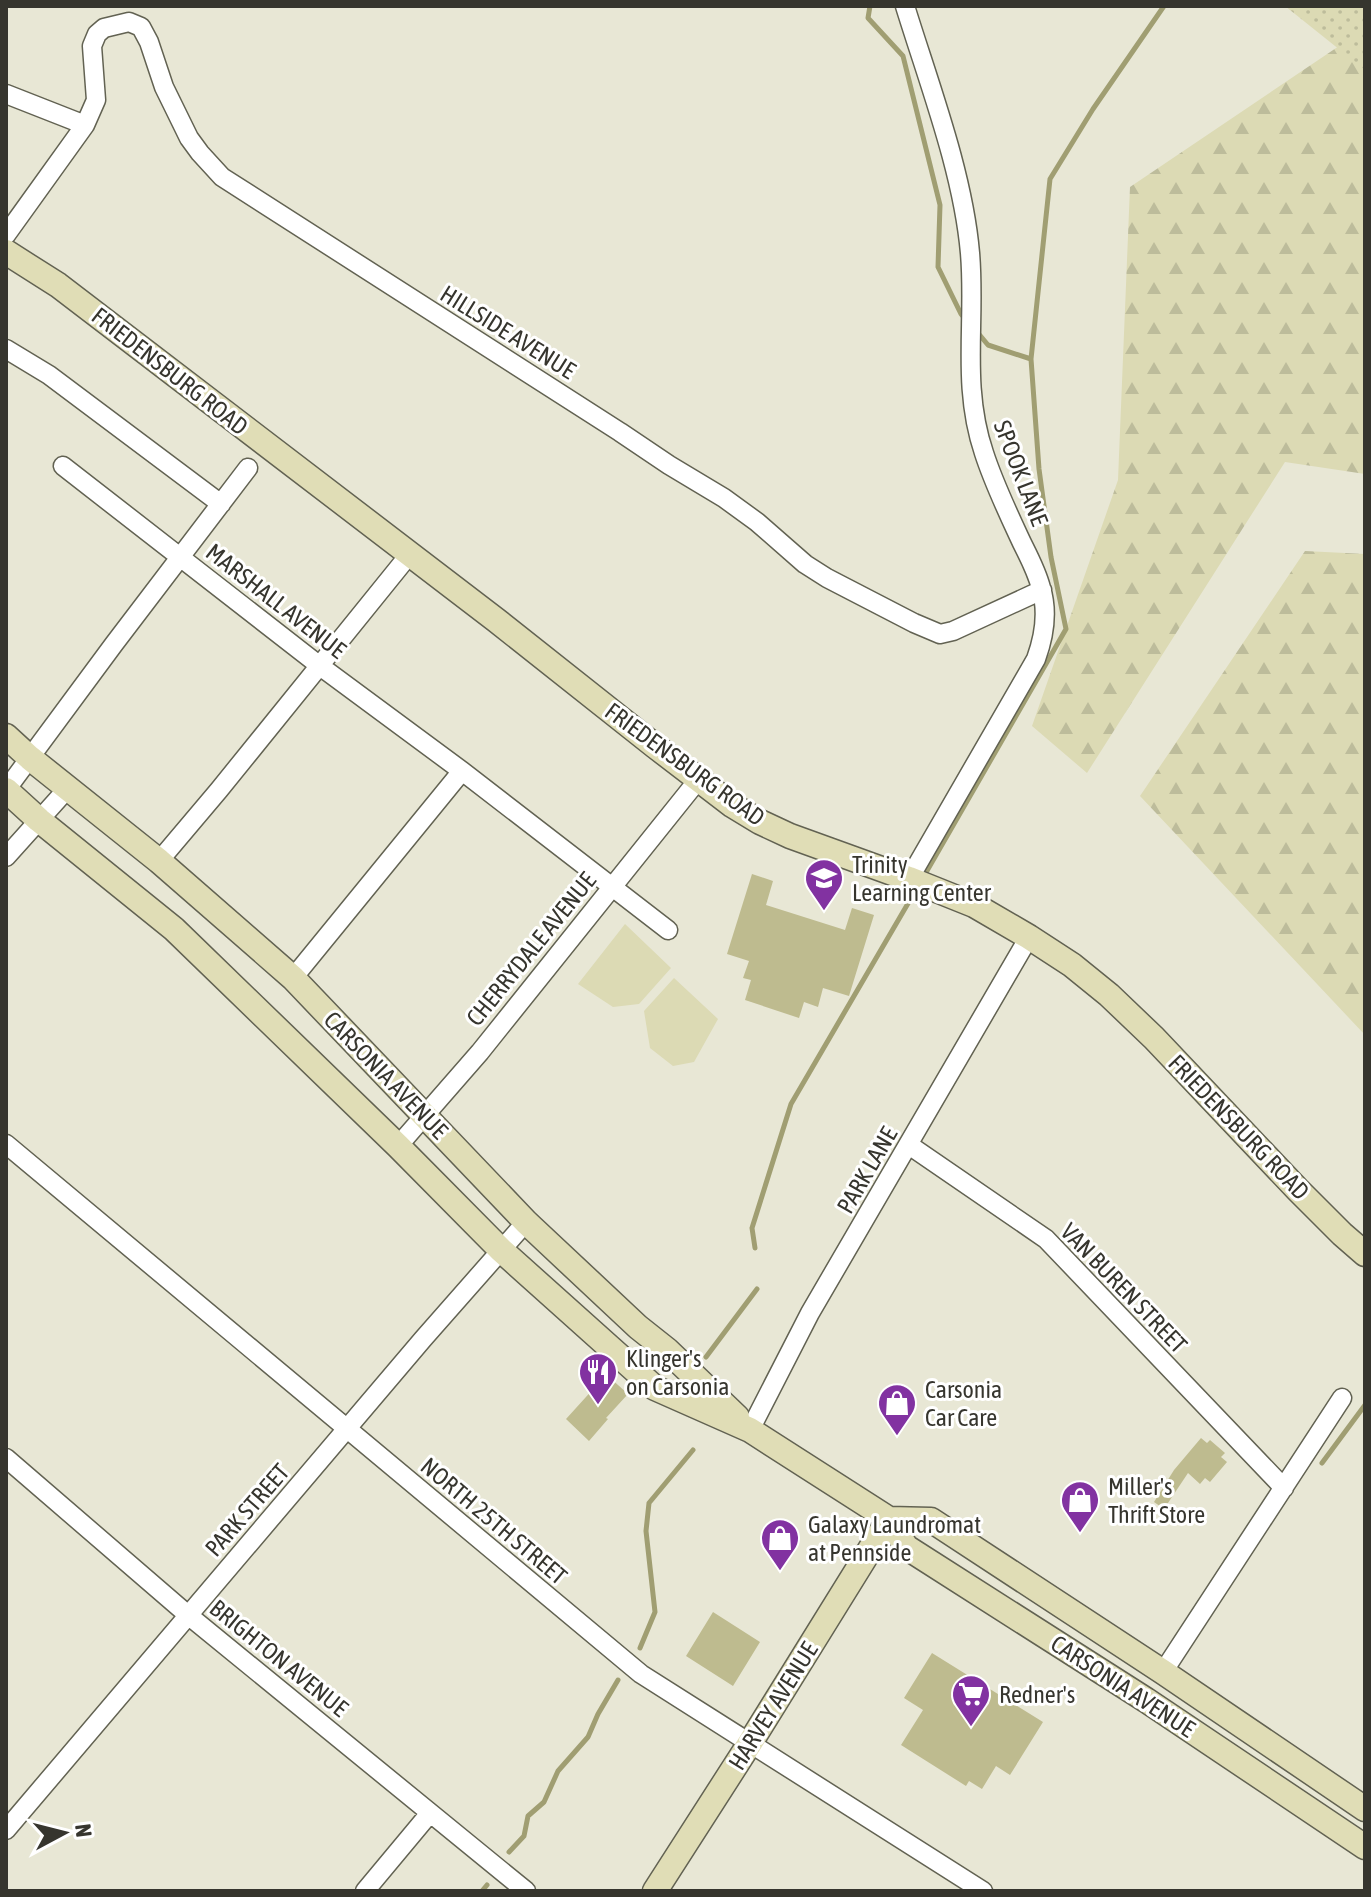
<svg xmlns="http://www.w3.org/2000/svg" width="1371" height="1897" font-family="'Asap Condensed',sans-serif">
  <defs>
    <pattern id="forest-firs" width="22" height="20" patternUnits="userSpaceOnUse" patternTransform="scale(2)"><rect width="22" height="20" fill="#dcdab4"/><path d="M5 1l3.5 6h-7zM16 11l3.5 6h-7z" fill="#bdbc9b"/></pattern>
    <pattern id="park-dots" width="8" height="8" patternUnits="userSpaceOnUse" patternTransform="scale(2)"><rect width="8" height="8" fill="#dcdab4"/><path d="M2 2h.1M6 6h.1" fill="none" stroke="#bdbc9b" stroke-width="1.8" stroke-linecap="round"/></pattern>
  </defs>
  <rect width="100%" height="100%" fill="#e8e7d5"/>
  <path fill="url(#forest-firs)" d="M1365 6V474L1285 462 1087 773 1032 726 1118 480 1130 187 1345 42Z
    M1305 551 1365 554V1035L1140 796Z"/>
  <path fill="url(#park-dots)" d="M1285 6H1365V70Z"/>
  <path fill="#dcdab4" d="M625 924 671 968 639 1004 613 1007 578 984Z
    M674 978 718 1019 694 1062 673 1066 650 1048 644 1011Z"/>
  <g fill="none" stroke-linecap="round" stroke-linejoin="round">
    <path stroke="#a09e72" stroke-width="5" d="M870 6 868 18 903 56 940 205 938 267 961 314 966 320
      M1031 359 1050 179 1093 109 1164 6
      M924 876 1066 629 1051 557 1039 469 1031 359 988 345 978 333
      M755 1248 752 1228 791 1104 917 888
      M706 1357 757 1289
      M1322 1463 1365 1405
      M640 1648 655 1612 646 1531 649 1503 693 1450
      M509 1852 524 1836 528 1816 544 1802 558 1771 588 1737 598 1714 618 1680
      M482 1891 487 1885"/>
  </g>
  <path fill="#bebb8f" d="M752 874 773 881 766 905 845 930 852 908 874 915 849 996 823 988 818 1007 804 1002 799 1018 745 1000 751 980 743 978 749 961 727 954Z
    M605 1376 607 1378 608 1376 628 1394 606 1418 608 1419 589 1441 566 1419Z
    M1201 1438 1207 1443 1210 1440 1225 1453 1221 1457 1227 1462 1210 1482 1205 1478 1200 1484 1188 1473 1164 1509 1154 1502 1174 1470Z
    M713 1612 760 1642 733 1686 686 1656Z
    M932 1653 1043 1722 1010 1775 996 1766 982 1789 969 1781 966 1786 901 1745 923 1710 904 1698Z"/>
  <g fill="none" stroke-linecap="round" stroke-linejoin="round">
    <g stroke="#626252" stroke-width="21">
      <path id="street" d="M905 6C929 84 963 172 970 253 976 322 961 385 984 453 994 484 1008 513 1022 543 1029 557 1037 572 1041 588 1048 611 1044 637 1036 659L909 879
        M6 94 85 125
        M6 235 85 125 96 100 92 46 97 34 104 28 129 22 141 27 149 42 164 87 189 138 200 153 222 177 620 432 669 465 724 498 757 522 805 564 827 578 914 623 940 634 953 631 1042 590
        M6 349 49 375 221 504
        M63 466 320 666 462 771 668 930
        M6 790 114 644 248 468
        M6 857 68 788
        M159 861 219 790 409 555
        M293 978 462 771
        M6 1144 641 1674 983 1891
        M909 1145 1046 1239 1284 1488
        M398 1146 480 1052 698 780
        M750 1430 810 1313 1029 937
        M6 1458 188 1615 526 1891
        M1163 1672 1342 1398
        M6 1830 423 1339 526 1222
        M365 1891 430 1813"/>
    </g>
    <g stroke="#626252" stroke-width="27">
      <path id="secondary" d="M6 252 58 285 496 620 655 746 732 805 760 822 790 836 909 879 974 905 1029 937 1072 965 1109 995 1154 1038 1298 1190 1342 1234 1365 1254
        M6 736 30 758 159 861 293 978 526 1222 638 1327 667 1350 737 1417
        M6 790 39 820 174 929 398 1146 501 1250 655 1388 750 1430 889 1519 906 1547 1146 1700 1365 1847
        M889 1519 931 1520 1163 1672 1365 1809
        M655 1891 750 1743 889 1519"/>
    </g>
    <use href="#street" stroke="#fff" stroke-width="18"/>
    <use href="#secondary" stroke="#e0ddb6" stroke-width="24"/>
  </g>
  <defs>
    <g id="school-pin" transform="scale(2)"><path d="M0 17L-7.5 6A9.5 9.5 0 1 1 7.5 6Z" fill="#8232a1" stroke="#fff"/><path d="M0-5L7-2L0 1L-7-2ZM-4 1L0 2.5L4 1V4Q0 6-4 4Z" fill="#fff"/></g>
    <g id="restaurant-pin" transform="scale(2)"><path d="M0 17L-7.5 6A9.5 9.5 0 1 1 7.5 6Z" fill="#8232a1" stroke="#fff"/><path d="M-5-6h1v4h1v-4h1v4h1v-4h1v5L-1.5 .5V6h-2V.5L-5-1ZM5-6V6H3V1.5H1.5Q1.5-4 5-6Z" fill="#fff"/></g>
    <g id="shop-pin" transform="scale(2)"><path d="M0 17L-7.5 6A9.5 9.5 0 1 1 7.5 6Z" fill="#8232a1" stroke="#fff"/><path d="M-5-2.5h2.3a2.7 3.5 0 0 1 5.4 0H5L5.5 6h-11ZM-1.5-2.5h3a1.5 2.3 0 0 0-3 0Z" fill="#fff"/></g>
    <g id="supermarket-pin" transform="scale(2)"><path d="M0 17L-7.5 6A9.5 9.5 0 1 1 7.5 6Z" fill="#8232a1" stroke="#fff"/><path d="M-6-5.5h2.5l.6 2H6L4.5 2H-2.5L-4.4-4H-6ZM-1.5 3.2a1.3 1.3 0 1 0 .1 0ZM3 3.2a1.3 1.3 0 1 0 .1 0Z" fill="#fff"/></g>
  </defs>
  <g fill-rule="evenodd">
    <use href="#school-pin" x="824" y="878"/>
    <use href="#restaurant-pin" x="598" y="1372"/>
    <use href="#shop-pin" x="897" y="1403"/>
    <use href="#shop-pin" x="1080" y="1500"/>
    <use href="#shop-pin" x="780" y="1538"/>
    <use href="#supermarket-pin" x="971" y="1694"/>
  </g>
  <g text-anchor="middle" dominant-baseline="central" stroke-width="6" stroke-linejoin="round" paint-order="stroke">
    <g font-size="24" fill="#36352e" stroke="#fff">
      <text transform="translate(508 332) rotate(32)">HILLSIDE AVENUE</text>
      <text transform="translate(170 371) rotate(38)">FRIEDENSBURG ROAD</text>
      <text transform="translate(1021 473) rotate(69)">SPOOK LANE</text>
      <text transform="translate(276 601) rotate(38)">MARSHALL AVENUE</text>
      <text transform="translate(685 764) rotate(36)">FRIEDENSBURG ROAD</text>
      <text transform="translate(531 949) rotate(-51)">CHERRYDALE AVENUE</text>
      <text transform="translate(386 1075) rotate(46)">CARSONIA AVENUE</text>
      <text transform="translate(1239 1127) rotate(46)">FRIEDENSBURG ROAD</text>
      <text transform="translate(867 1170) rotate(-60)">PARK LANE</text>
      <text transform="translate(1124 1288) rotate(46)">VAN BUREN STREET</text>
      <text transform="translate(247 1510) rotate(-49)">PARK STREET</text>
      <text transform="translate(494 1521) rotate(40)">NORTH 25TH STREET</text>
      <text transform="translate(279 1658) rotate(39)">BRIGHTON AVENUE</text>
      <text transform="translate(1123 1686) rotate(33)">CARSONIA AVENUE</text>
      <text transform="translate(773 1706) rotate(-58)">HARVEY AVENUE</text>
    </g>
    <g font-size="24" fill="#36352e" stroke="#fff" text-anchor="start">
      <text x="852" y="864">Trinity<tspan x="852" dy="28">Learning Center</tspan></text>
      <text x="626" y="1358">Klinger's<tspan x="626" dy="28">on Carsonia</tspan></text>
      <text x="925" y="1389">Carsonia<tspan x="925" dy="28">Car Care</tspan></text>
      <text x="1108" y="1486">Miller's<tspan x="1108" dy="28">Thrift Store</tspan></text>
      <text x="808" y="1524">Galaxy Laundromat<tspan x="808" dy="28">at Pennside</tspan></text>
      <text x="999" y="1694">Redner's</text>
    </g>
  </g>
  <rect width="1371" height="1897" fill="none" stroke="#36352e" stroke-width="16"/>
  <g transform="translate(64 1833) rotate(83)" stroke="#ffffff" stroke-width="6" paint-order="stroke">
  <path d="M0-6L14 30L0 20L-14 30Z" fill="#36352e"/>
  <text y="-12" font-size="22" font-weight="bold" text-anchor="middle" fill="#36352e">N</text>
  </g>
</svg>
